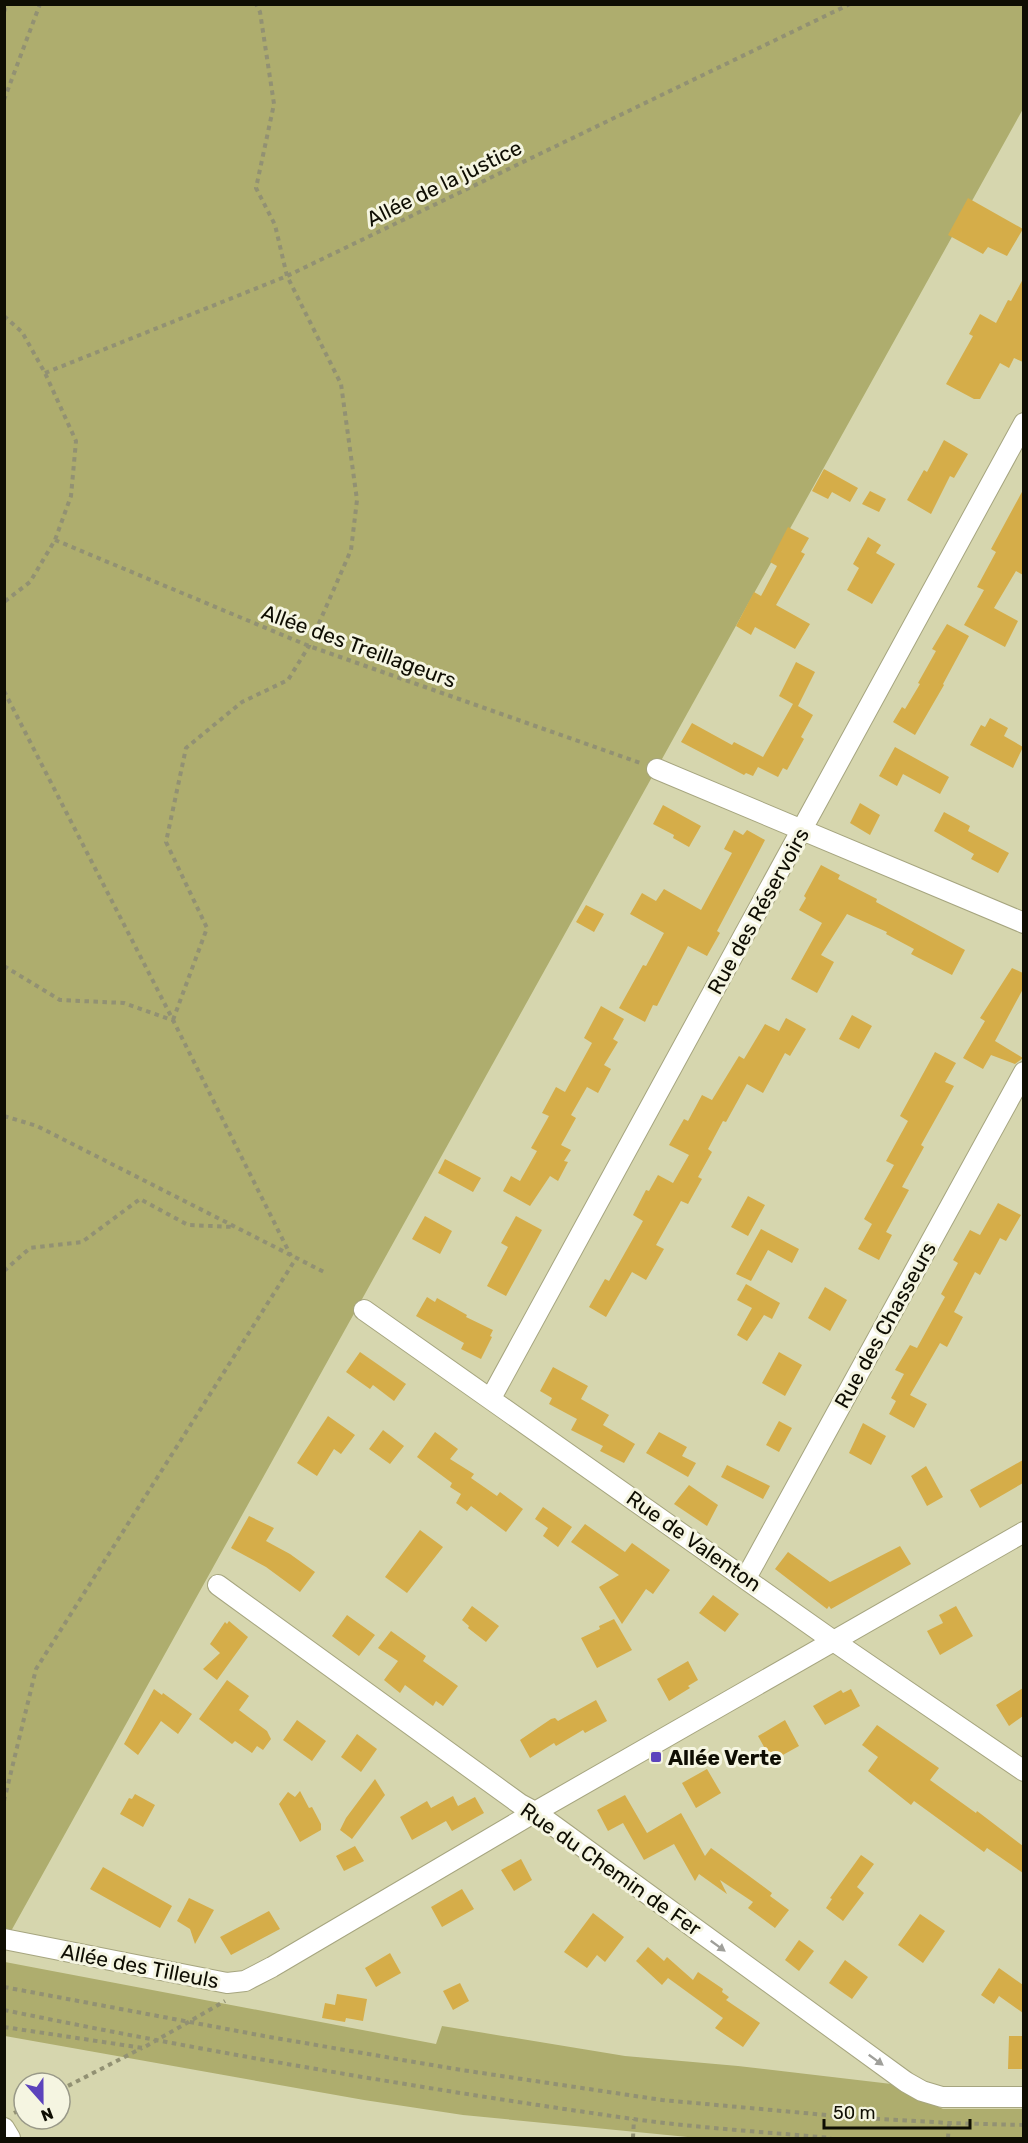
<svg xmlns="http://www.w3.org/2000/svg" width="1028" height="2143" font-family="Rubik,sans-serif">
  <rect width="100%" height="100%" fill="#d6d6ae"/>
  <path fill="#aead6e" d="M5 5H1023V109L5 1942Z
    M5 1962 436 2044 442 2026 625 2056 738 2066 900 2085 919 2098 943 2109H1023V2138H698L463 2115 364 2100 5 2036Z"/>
  <path fill="#d5ad49" d="M968 198 1023 229 1007 256 988 247 983 254 948 235Z
    M1023 279V362L1014 358 1009 368 1000 363 980 399H974L946 384 973 336 969 334 980 314 996 323 1008 300 1011 301Z
    M944 440 968 454 954 478 950 476 931 514 907 500 924 470 927 472Z
    M824 469 858 488 850 502 832 492 828 499 812 491Z
    M1023 490V575L1016 571 994 608 1018 621 1005 647 964 625 984 590 977 587 996 552 991 549Z
    M870 491 886 499 879 512 862 504Z
    M788 527 809 538 801 552 805 554 776 605 810 624 795 649 755 627 751 635 736 626 754 592 761 596 777 566 770 562Z
    M868 537 881 545 876 553 895 564 872 604 847 590 859 568 853 564Z
    M947 624 969 636 943 684 944 685 915 735 893 722 902 707 905 709 920 684 918 683 936 651 932 649Z
    M796 662 815 672 798 706 813 715 801 737 804 739 787 770 783 768 778 777 758 767 753 776 746 773 744 775 681 742 692 723 732 745 734 742 763 757 793 704 779 696Z
    M990 718 1008 728 1004 736 1023 747 1013 768 970 745 981 725 985 727Z
    M895 747 949 777 940 794 903 774 897 786 879 776Z
    M860 803 880 815 870 835 850 823Z
    M663 805 701 826 689 847 673 838 674 835 653 824Z
    M944 812 970 826 968 831 1009 853 998 873 971 859 974 854 934 831Z
    M734 830 743 835 747 830 765 840 717 931 720 933 707 956 688 946 657 1006 653 1005 645 1022 619 1008 643 965 646 966 664 933 630 914 642 893 656 901 664 889 701 910 732 853 724 849Z
    M821 865 840 875 838 879 877 899 876 902 965 950 952 975 911 954 914 949 886 934 887 932 847 914 821 955 834 962 817 993 791 979 822 923 799 910 806 898 804 896Z
    M586 905 604 914 594 932 576 922Z
    M1012 968 1023 973V989L995 1041 1023 1058 1015 1064 991 1055 983 1069 963 1058 985 1021 980 1018Z
    M601 1006 624 1019 613 1039 618 1042 604 1065 611 1069 598 1093 587 1087 571 1115 576 1118 561 1145 571 1150 564 1161 568 1162 558 1181 550 1176 530 1206 503 1191 511 1176 520 1181 537 1151 531 1148 549 1116 542 1113 556 1087 565 1092 592 1043 584 1038Z
    M852 1015 872 1026 859 1049 839 1039Z
    M786 1018 806 1029 790 1056 785 1053 763 1093 747 1084 726 1122 723 1121 708 1149 712 1152 698 1177 702 1179 688 1204 681 1201 656 1245 664 1249 646 1280 632 1272 606 1317 589 1307 605 1279 609 1281 643 1221 633 1215 646 1190 649 1191 658 1175 673 1183 689 1155 669 1145 684 1119 688 1121 702 1095 712 1100 739 1056 744 1059 765 1024 779 1031Z
    M935 1052 956 1063 945 1082 954 1086 921 1145 924 1147 902 1187 909 1190 886 1232 892 1235 879 1260 858 1249 872 1224 864 1219 894 1165 886 1161 908 1121 900 1116Z
    M445 1159 481 1178 473 1192 438 1173Z
    M748 1196 765 1205 748 1236 731 1227Z
    M998 1203 1021 1215 1006 1241 1000 1238 980 1275 975 1272 954 1312 963 1317 947 1347 940 1343 910 1395 927 1404 914 1428 889 1414 896 1401 891 1398 904 1374 895 1370 910 1345 917 1348 945 1297 941 1294 958 1263 953 1260 970 1230 980 1235Z
    M425 1216 452 1231 440 1254 412 1239Z
    M516 1216 542 1230 506 1296 487 1286 508 1247 501 1243Z
    M761 1229 799 1249 792 1263 768 1250 751 1281 736 1274Z
    M746 1284 780 1303 772 1319 764 1315 747 1341 737 1335 752 1308 737 1300Z
    M825 1287 847 1300 830 1331 808 1318Z
    M427 1297 435 1302 437 1298 467 1315 466 1317 493 1330 490 1336 492 1337 481 1359 461 1349 464 1343 416 1316Z
    M360 1352 406 1384 394 1401 373 1385 370 1389 346 1372Z
    M779 1352 802 1365 785 1396 762 1383Z
    M553 1367 588 1386 581 1399 609 1415 603 1425 635 1444 624 1463 600 1451 603 1446 571 1430 577 1419 549 1404 552 1398 540 1391Z
    M328 1416 355 1435 341 1454 334 1449 317 1476 297 1463Z
    M779 1421 792 1428 779 1452 766 1445Z
    M863 1423 886 1436 871 1465 849 1453Z
    M383 1430 404 1446 390 1464 369 1449Z
    M435 1432 458 1449 450 1459 474 1474 471 1478 497 1496 500 1492 523 1509 506 1532 471 1506 467 1511 456 1503 461 1494 450 1487 452 1483 417 1457Z
    M659 1432 687 1447 682 1456 696 1463 688 1477 646 1453Z
    M1023 1460V1483L980 1508 970 1490Z
    M727 1465 770 1486 763 1499 721 1477Z
    M926 1466 943 1497 927 1506 911 1476Z
    M689 1485 718 1505 707 1526 674 1504Z
    M543 1507 572 1527 558 1547 543 1536 548 1528 535 1519Z
    M249 1516 274 1528 266 1541 290 1554 315 1572 300 1592 266 1567 231 1548Z
    M585 1524 625 1552 632 1543 670 1570 653 1594 646 1589 622 1624 599 1587 619 1575 571 1542Z
    M420 1530 443 1547 407 1593 385 1577Z
    M900 1546 911 1564 831 1609 829 1606 827 1609 775 1569 788 1552 830 1582Z
    M713 1595 739 1614 725 1632 699 1613Z
    M472 1606 499 1626 486 1642 468 1628 469 1626 462 1620Z
    M956 1606 973 1636 940 1655 927 1631 943 1623 939 1615Z
    M347 1615 375 1635 359 1656 332 1636Z
    M614 1619 632 1650 597 1668 581 1638 600 1629 599 1626Z
    M229 1621 248 1637 217 1680 203 1669 220 1653 210 1644 225 1622 227 1624Z
    M391 1631 426 1656 423 1661 458 1686 443 1706 436 1701 433 1706 405 1685 400 1693 384 1680 398 1661 378 1648Z
    M688 1661 698 1680 688 1686 690 1688 669 1701 657 1679Z
    M227 1680 249 1696 239 1710 267 1731 271 1739 263 1750 257 1746 252 1753 235 1741 232 1744 199 1719Z
    M1023 1688V1716L1009 1726 996 1705Z
    M154 1689 162 1695 163 1693 192 1714 178 1734 161 1721 138 1755 124 1744Z
    M851 1689 860 1706 825 1725 813 1706 841 1690 843 1693Z
    M596 1700 607 1721 585 1733 583 1730 556 1746 554 1743 530 1758 520 1740 551 1719 555 1718 558 1721Z
    M297 1720 326 1741 312 1761 283 1740Z
    M785 1720 799 1746 772 1761 758 1736Z
    M877 1725 939 1768 930 1780 976 1813 977 1811 1023 1846V1873L987 1848 984 1852 914 1801 911 1805 868 1771 878 1757 862 1745Z
    M357 1734 377 1749 361 1772 341 1757Z
    M707 1769 721 1793 696 1808 682 1783Z
    M375 1779 385 1795 352 1839 340 1830 346 1818Z
    M300 1791 309 1808 312 1807 321 1824V1830L300 1842 279 1804 288 1792 295 1797Z
    M135 1794 155 1805 143 1827 120 1814 129 1798 132 1799Z
    M625 1795 647 1833 681 1813 705 1856 711 1848 772 1893 770 1896 789 1910 775 1928 748 1908 753 1902 720 1880 727 1894 699 1874 695 1881 674 1844 644 1860 623 1823 608 1831 597 1810Z
    M453 1796 458 1806 475 1797 484 1813 452 1831 446 1821 412 1840 400 1817 427 1801 431 1808Z
    M355 1846 364 1861 344 1871 336 1856Z
    M861 1855 874 1864 857 1887 864 1893 843 1921 826 1908 832 1899 830 1898Z
    M521 1859 532 1880 514 1891 501 1870Z
    M103 1867 172 1906 160 1928 90 1889Z
    M462 1889 474 1909 442 1927 431 1907Z
    M189 1898 214 1910 195 1944 190 1929 177 1921Z
    M269 1911 280 1929 231 1955 220 1937Z
    M593 1913 624 1937 605 1962 597 1955 587 1968 564 1952Z
    M920 1914 945 1931 923 1963 898 1945Z
    M799 1940 814 1951 799 1971 785 1960Z
    M648 1947 664 1961 667 1957 693 1980 698 1972 723 1989 722 1992 729 1997 726 2000 760 2023 743 2047 715 2028 723 2018 668 1978 662 1985 636 1961Z
    M390 1953 401 1973 376 1987 365 1968Z
    M845 1960 868 1977 852 1999 829 1983Z
    M999 1968 1023 1985V2013L999 1996 994 2004 981 1995Z
    M460 1983 469 2001 453 2010 443 1991Z
    M337 1994 367 1999 363 2021 346 2018 345 2022 322 2018 325 2003 335 2005Z
    M1009 2036H1023V2069H1008Z"/>
  <g fill="none" stroke-linecap="round" stroke-linejoin="round">
    <g stroke="#a6a57f" stroke-width="22">
      <path id="minor" d="M657 769 1024 923
        M364 1310 835 1642 1024 1771
        M491 1398 1024 423
        M746 1578 1024 1072
        M218 1585 520 1804 535 1812 906 2082 922 2091 942 2097H1024
        M4 1939 227 1983 245 1981 272 1967 535 1812 1024 1532
        M4 2128 10 2138"/>
    </g>
    <path stroke="#929173" stroke-width="4" stroke-dasharray="4.5 4.5" stroke-linecap="butt" d="M4 12 7 4
      M4 100 40 4
      M4 316 22 332 45 373 76 441 71 496 55 540 30 582 4 602
      M45 373 287 276 850 4
      M55 540 309 646 640 763
      M4 691 173 1020 291 1256
      M4 966 60 1000 124 1003 172 1020
      M173 1020 207 928 166 842 186 748 242 702 288 680 309 646 351 550 357 500 341 384 287 276 275 225 256 188 274 104 260 12 256 4
      M4 1116 37 1126 324 1272
      M4 1271 30 1248 82 1242 140 1199 188 1225 234 1227
      M4 1801 36 1669 295 1260
      M4 1987 264 2036 455 2069 662 2100 848 2117 949 2123 1024 2125
      M4 2010C213 2053 423 2089 633 2119 699 2128 765 2132 831 2138
      M4 2027 143 2048 225 2001
      M60 2090 142 2048
      M14 2113 24 2108
      M633 2138 634 2119
      M948 2138 949 2123"/>
    <use href="#minor" stroke="#fff" stroke-width="20"/>
  </g>
  <defs><path id="oneway-solid" d="M-6-.8H1V-3.2L6.5 0L1 3.2V.8H-6Z" transform="scale(1.5)"/></defs>
  <g fill="#9f9f9a">
    <use href="#oneway-solid" transform="translate(718 1946) rotate(36)"/>
    <use href="#oneway-solid" transform="translate(876 2060) rotate(36)"/>
  </g>
  <rect fill="#5c43bc" stroke="#f5f5e1" stroke-width="2" x="650" y="1751" width="12" height="12" rx="3"/>
  <g text-anchor="middle" dominant-baseline="central" stroke-width="6" stroke-linejoin="round" paint-order="stroke">
    <g font-size="21" fill="#0f0e03" stroke="#f5f5e1">
      <text transform="translate(444 183) rotate(-26)">Allée de la justice</text>
      <text transform="translate(359 646) rotate(20)">Allée des Treillageurs</text>
      <text transform="translate(758 911) rotate(-61)">Rue des Réservoirs</text>
      <text transform="translate(885 1325) rotate(-61)">Rue des Chasseurs</text>
      <text transform="translate(694 1541) rotate(35)">Rue de Valenton</text>
      <text transform="translate(611 1869) rotate(35)">Rue du Chemin de Fer</text>
      <text transform="translate(140 1966) rotate(11)">Allée des Tilleuls</text>
    </g>
    <g font-size="21" font-weight="bold" fill="#0f0e03" stroke="#f5f5e1" text-anchor="start">
      <text x="668" y="1757">Allée Verte</text>
    </g>
  </g>
  <rect width="1028" height="2143" fill="none" stroke="#0f0e03" stroke-width="12"/>
  <g transform="translate(42 2101) rotate(159)"><circle r="28" fill="#f5f5e1" stroke="#999988" stroke-width="1.5"/>
  <path d="M0-4.5L10 22L0 15L-10 22Z" fill="#5c43bc"/>
  <text y="-9" font-size="16" font-weight="bold" text-anchor="middle" fill="#0f0e03">N</text>
  </g>
  <path d="M824 2119v9h146v-9" fill="none" stroke="#0f0e03" stroke-width="3"/>
  <text x="833" y="2119" font-size="18" fill="#0f0e03" stroke="#f5f5e1" stroke-width="4.5" paint-order="stroke">50 m</text>
</svg>
